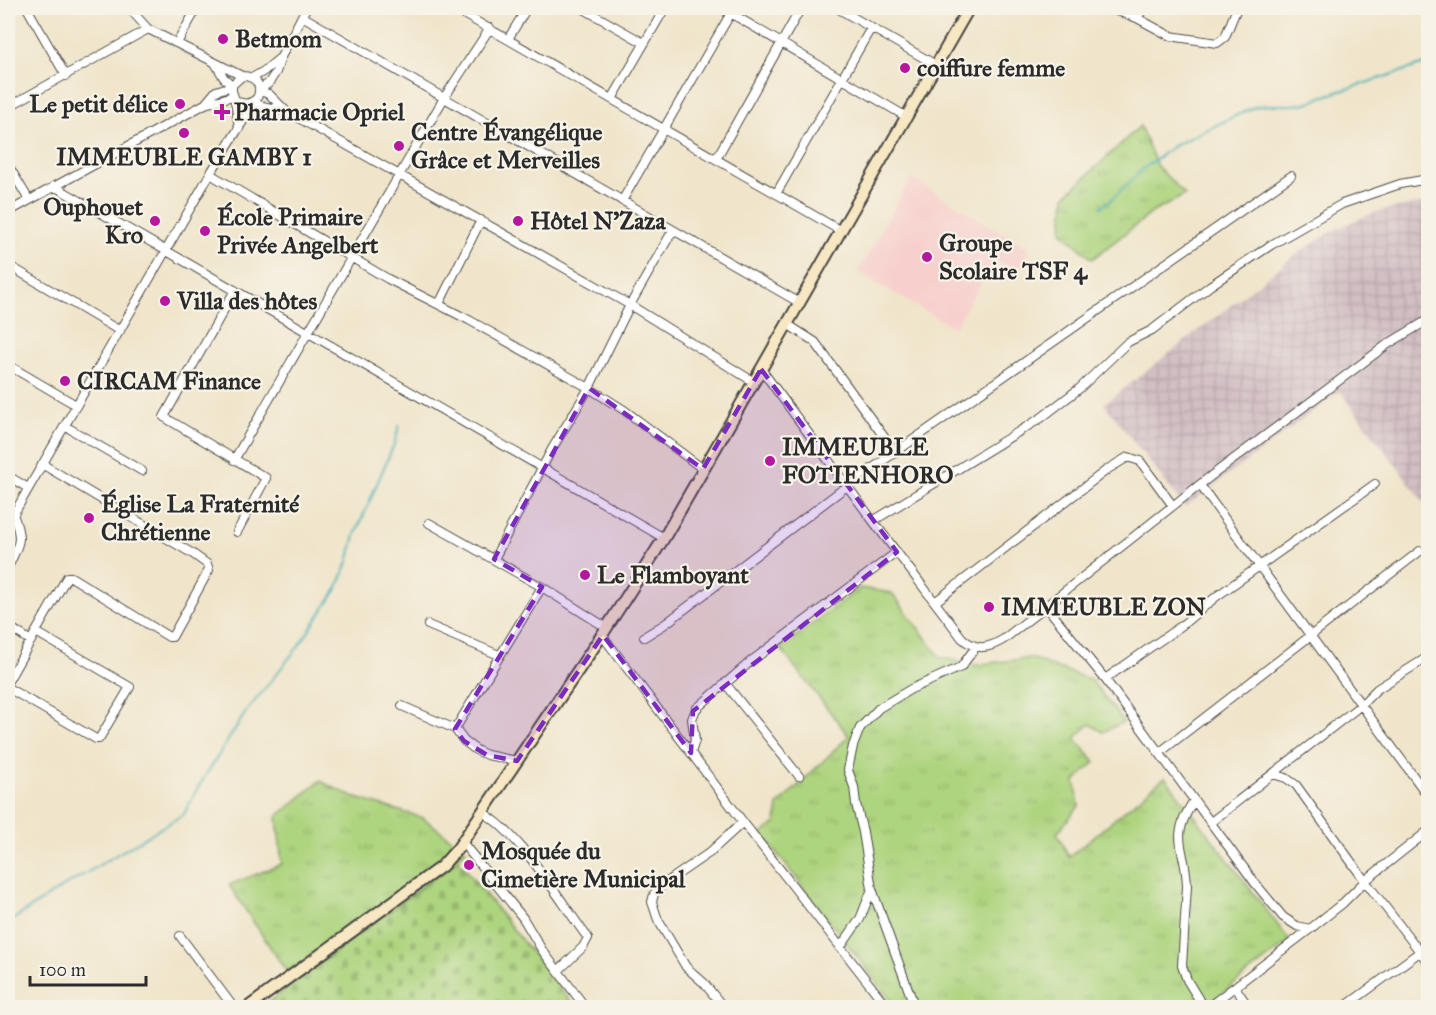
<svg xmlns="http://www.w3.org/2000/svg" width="1436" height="1015" font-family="'IM FELL Great Primer',serif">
  <defs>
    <pattern id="industrial-grid" width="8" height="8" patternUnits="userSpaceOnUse" patternTransform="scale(1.5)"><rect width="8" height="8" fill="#d2bec3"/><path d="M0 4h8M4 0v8" fill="none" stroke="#b4a3a8"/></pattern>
    <pattern id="grass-tufts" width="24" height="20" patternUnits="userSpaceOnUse" patternTransform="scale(1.5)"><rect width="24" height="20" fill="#add47e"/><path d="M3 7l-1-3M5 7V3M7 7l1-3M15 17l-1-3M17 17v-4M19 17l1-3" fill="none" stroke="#95b66d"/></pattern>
    <pattern id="cemetery-stones" width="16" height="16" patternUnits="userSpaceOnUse" patternTransform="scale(1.5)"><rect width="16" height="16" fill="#add47e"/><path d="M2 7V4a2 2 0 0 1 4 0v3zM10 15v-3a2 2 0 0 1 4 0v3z" fill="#95b66d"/></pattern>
  </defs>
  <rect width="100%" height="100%" fill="#f7f3e8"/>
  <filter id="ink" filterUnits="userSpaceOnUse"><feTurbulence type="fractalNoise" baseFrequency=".0167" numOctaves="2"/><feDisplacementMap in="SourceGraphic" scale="12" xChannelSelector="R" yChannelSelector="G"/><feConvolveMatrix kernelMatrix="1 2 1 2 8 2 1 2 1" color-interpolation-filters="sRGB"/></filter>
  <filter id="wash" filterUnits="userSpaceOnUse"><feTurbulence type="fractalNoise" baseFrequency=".008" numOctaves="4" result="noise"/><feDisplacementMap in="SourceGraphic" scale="24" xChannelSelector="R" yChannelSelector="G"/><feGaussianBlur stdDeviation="1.35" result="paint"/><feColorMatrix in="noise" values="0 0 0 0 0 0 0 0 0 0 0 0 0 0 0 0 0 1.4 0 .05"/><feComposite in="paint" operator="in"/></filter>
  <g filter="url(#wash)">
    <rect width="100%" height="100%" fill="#f0e5ca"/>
    <path fill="#f7d0cd" d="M911 178 1029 249 1019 268 994 262 954 328 858 272Z"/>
    <path fill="url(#industrial-grid)" d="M1428 202V508L1340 391 1185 507 1104 404 1294 256 1334 230 1375 212Z"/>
    <path fill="url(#grass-tufts)" stroke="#6c8054" stroke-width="1.5" d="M1140 126 1157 166 1185 195 1153 212 1092 259 1062 232 1065 196Z
      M860 588 892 593 940 657 975 665 1030 658 1091 680 1124 722 1103 732 1090 724 1075 738 1095 762 1075 781 1079 806 1057 833 1069 857 1165 777 1290 941 1204 1007H896L762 834 776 823 778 805 849 736 780 648Z
      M320 781 353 797 423 818 466 850 458 860 294 983 229 885 282 864 277 817Z"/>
    <path fill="url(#cemetery-stones)" stroke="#6c8054" stroke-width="1.5" d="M458 860 575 1007 261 1008Z"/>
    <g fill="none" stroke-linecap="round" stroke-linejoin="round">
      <path stroke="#3aacb4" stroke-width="2" d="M1101 207 1113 198 1144 168 1175 145 1254 107C1281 101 1295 111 1322 97L1428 63
        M8 923 53 893 184 814 197 789 246 712 298 647 337 589 348 562 355 535 395 442 399 426"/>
    </g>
  </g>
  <g filter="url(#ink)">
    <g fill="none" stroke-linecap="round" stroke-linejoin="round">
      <g stroke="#494743" stroke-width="10">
        <path id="street" d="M27 8 66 76
          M129 8 148 29 242 76
          M453 8 841 231
          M582 8 644 43
          M722 8 905 116
          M837 8 936 65
          M1108 8 1137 18 1170 36 1217 43 1225 37 1237 8
          M302 16 800 303
          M1137 18 1144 8
          M508 39 527 8
          M177 43 197 8
          M215 63 224 78 232 85
          M252 78 264 71 281 57
          M259 89 268 84 276 72 281 57 306 8
          M259 91 269 94 286 111 630 305 754 382
          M612 99 665 8
          M235 100C243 105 250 105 257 98 263 86 256 76 242 76L232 85V91L235 100 239 129
          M253 102 262 106 286 111
          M205 104 216 91 232 86
          M8 107 148 29
          M716 159 801 8
          M8 165 29 200
          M210 174 388 279 469 320 589 388 624 410 703 469
          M54 186 664 538
          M776 194 871 28
          M622 201 731 13
          M8 212 205 104 233 96
          M8 265 120 331
          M235 290 164 417 266 478 237 532
          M439 304 481 220
          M787 324 815 342 895 452
          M8 365 76 405
          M761 369 873 521 962 638C976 651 988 649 1004 639L1207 479 1388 344 1423 323 1428 322
          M65 426 142 471
          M234 460 444 98 490 28
          M8 476 28 488
          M1200 485 1428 796
          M873 521 1041 418 1080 388 1128 342 1152 330 1211 285 1271 245 1342 204 1400 184 1428 179
          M429 523 542 587 607 628
          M8 524 210 174 250 110 251 103
          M494 559 552 449 589 388 630 305 673 230
          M8 567C20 542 23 541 13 514
          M935 602 1108 469 1128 457 1140 461 1173 506
          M1046 606 1105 679 1255 883 1283 917 1297 926 1310 929
          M428 625 499 655
          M8 626 31 641
          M602 635 743 822 888 1008
          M644 637 665 624 847 486 1291 176
          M1105 679 1181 626 1217 596 1375 484
          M8 681 67 577H71L169 637H172L209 570 207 564 193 554 42 464
          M725 683 799 776
          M8 688 96 739H99L130 687 36 632
          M402 706 455 729 464 741 476 750 487 755 517 761
          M455 729 542 587
          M691 753 695 740 692 719 696 709 750 662 897 552
          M1159 753 1420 551
          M1273 774 1286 778 1296 785 1365 881 1428 962
          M1194 800C1168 841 1186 845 1187 886L1182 966 1187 980 1204 1008
          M482 812C521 834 560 901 588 938L583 947 558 971
          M1211 822 1361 705 1377 689 1428 657
          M462 842 523 918 542 950 586 1008
          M180 936 234 1008
          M840 948 860 919 872 889
          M1235 987 1249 1008
          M724 1008 704 983 686 967 658 920 652 902 654 894 661 886 709 853 743 822
          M915 1008 872 889 863 832 856 804 854 787 848 770 853 746 860 728 879 708 911 689 961 667 975 648
          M1207 1008 1310 929 1343 903 1365 881 1428 831
          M1343 1008 1421 951"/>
      </g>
      <g stroke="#494743" stroke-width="14">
        <path id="secondary" d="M247 1008 442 866 458 848 602 635 664 538 969 8"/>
      </g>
      <use href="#street" stroke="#fff" stroke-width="8"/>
      <use href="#secondary" stroke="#f7e8c3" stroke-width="10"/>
    </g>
  </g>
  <path fill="#7b2cbf" fill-opacity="0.2" stroke="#7b2cbf" stroke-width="4.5" stroke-dasharray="12 8" stroke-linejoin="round" d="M761 369 897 552 693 711 691 753 603 635 517 761 487 755 464 741 455 729 542 587 494 559 589 388 703 469Z"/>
  <g fill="#b5179e" stroke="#f7f3e8" stroke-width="2">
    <circle cx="223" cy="39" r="6"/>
    <circle cx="905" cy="68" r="6"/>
    <circle cx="180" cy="104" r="6"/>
    <path d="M219 103h6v6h6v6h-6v6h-6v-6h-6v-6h6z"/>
    <circle cx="184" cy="133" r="6"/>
    <circle cx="399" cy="146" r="6"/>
    <circle cx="155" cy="221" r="6"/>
    <circle cx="518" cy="221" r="6"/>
    <circle cx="205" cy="231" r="6"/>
    <circle cx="927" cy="257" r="6"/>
    <circle cx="165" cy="301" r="6"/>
    <circle cx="65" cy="381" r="6"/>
    <circle cx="770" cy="461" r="6"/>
    <circle cx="89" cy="518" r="6"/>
    <circle cx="585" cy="575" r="6"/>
    <circle cx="989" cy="607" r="6"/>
    <circle cx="469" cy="865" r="6"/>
  </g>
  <g text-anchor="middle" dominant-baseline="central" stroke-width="4.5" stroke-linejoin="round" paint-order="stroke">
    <g font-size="24" font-weight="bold" fill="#2b2b2b" stroke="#f7f3e8" text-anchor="start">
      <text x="235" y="39">Betmom</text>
      <text x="917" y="68">coiffure femme</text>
      <text x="168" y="104" text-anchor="end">Le petit délice</text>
      <text x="234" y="112">Pharmacie Opriel</text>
      <text x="411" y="132">Centre Évangélique<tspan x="411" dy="28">Grâce et Merveilles</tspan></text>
      <text x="184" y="157" text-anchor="middle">IMMEUBLE GAMBY 1</text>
      <text x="143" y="207" text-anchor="end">Ouphouet<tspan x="143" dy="28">Kro</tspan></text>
      <text x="217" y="217">École Primaire<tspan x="217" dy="28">Privée Angelbert</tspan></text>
      <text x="530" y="221">Hôtel N'Zaza</text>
      <text x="939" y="243">Groupe<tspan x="939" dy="28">Scolaire TSF 4</tspan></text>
      <text x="177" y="301">Villa des hôtes</text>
      <text x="77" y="381">CIRCAM Finance</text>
      <text x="782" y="447">IMMEUBLE<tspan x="782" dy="28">FOTIENHORO</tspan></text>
      <text x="101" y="504">Église La Fraternité<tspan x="101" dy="28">Chrétienne</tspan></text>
      <text x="597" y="575">Le Flamboyant</text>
      <text x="1001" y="607">IMMEUBLE ZON</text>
      <text x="481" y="851">Mosquée du<tspan x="481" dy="28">Cimetière Municipal</tspan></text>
    </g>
  </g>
  <rect width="1436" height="1015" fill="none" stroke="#f7f3e8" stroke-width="30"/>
  <path d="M30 976v9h116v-9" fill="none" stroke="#2b2b2b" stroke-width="3"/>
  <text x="39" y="976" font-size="18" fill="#2b2b2b" stroke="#f7f3e8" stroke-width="4.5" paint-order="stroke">100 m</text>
</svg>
